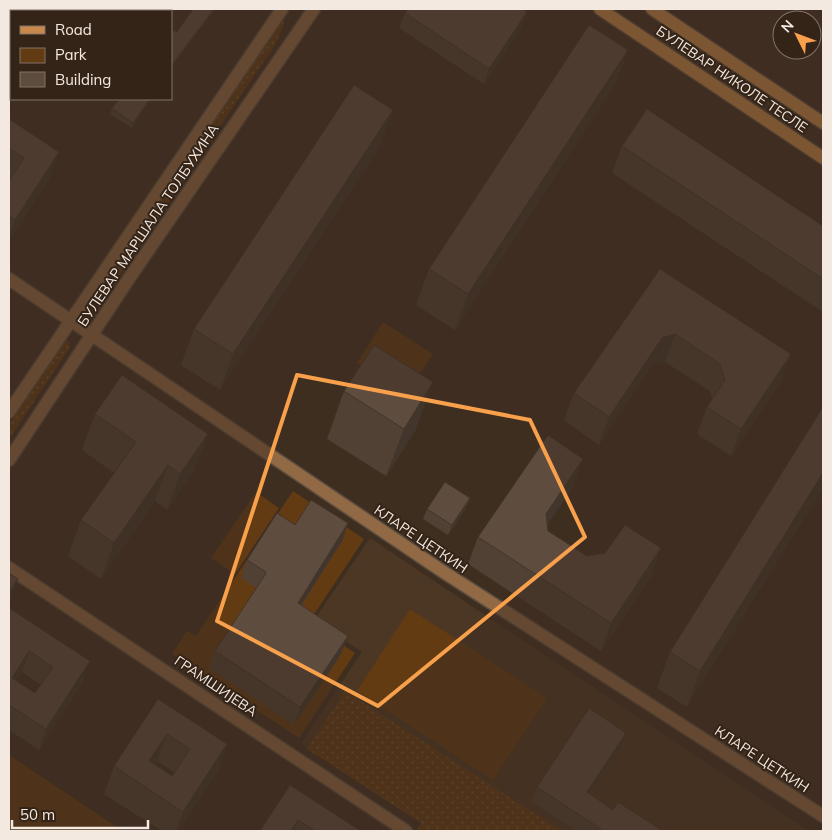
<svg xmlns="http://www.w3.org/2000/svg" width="832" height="840" font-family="Mulish,sans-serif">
  <defs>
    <pattern id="grass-dots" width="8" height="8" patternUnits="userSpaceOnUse" patternTransform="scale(1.25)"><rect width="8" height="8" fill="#623b13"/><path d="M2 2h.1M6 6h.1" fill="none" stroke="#795735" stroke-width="1.8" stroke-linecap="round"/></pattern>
  </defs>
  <rect width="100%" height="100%" fill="#3e2e20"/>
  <path fill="#4c3724" d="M370 538 808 831H434L406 814 301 743 362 652 314 620Z"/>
  <path fill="url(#grass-dots)" d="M283 16 284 25 275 45 113 284H109L108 281Z
    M66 340 69 341 70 347 9 439V425Z
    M345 691 562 831H416L421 823 307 749Z"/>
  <path fill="#623b13" d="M383 322 433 354 406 394 357 363Z
    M293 491 364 539 309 622 355 653 299 738 172 654 187 631 196 636Z
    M256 492 279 508 235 574 211 558Z
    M410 609 547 698 493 780 357 691Z
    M9 755 123 831H9Z"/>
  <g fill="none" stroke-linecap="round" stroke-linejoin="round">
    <g stroke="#5b4c3f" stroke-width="15">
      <path id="minor" d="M9 279 442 571 823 816
        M9 568 406 831"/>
    </g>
    <g stroke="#5b4c3f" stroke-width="15">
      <path id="tertiary" d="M9 412 282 9
        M9 460 130 277 314 9"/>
    </g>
    <g stroke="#5b4c3f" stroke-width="15">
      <path id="secondary" d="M600 9 823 158
        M652 9 823 123"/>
    </g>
    <use href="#minor" stroke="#926945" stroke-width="12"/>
    <use href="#tertiary" stroke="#926945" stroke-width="12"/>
    <use href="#secondary" stroke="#c8874b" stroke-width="12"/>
  </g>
  <path fill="#514135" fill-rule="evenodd" d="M69 9H151L150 11H72Z
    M405 13 522 27 484 84 399 28Z
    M628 50 614 86 455 330 416 305 429 269Z
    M119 99H151L132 128 110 114 112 108Z
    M9 119 59 152 49 179 9 241Z
    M380 146 220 390 181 365 194 329Z
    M622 146 823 226V312L612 173Z
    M660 269 791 354 781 381 731 456 697 434 707 407 712 398 710 391 665 362 652 365 599 445 564 420 574 393Z
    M344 391 416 429 386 476 327 439Z
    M823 407 687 707 657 688 670 652Z
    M95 414 208 434 194 471 167 510 155 501 101 579 68 556 81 520 114 473 82 450Z
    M573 487 547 524 548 531 587 556 651 576 601 651 468 564 478 537Z
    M470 498 466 508 448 535 423 519 427 509Z
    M348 523 342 541 301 606 341 654 294 725 209 668 215 651 257 588 241 578 247 560 295 525Z
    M9 608 83 682 39 750 9 730ZM22 672 41 685 35 693 16 681Z
    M158 699 227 744 218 771 178 831H162L104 794 114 766ZM157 761 175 773 172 776 155 764Z
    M626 733 621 748 590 794 613 810 663 831H577L532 802 537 787Z
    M290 785 359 831H260Z"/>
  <path fill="#42352b" d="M144 9H151L150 11H142Z
    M214 9H216L171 69V66Z
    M527 12 522 27 484 84 489 69Z
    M628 50 614 86 455 330 468 294Z
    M150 99H151L132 128 133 123Z
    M393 110 380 146 220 390 233 354Z
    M59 152 49 179 9 241V236L15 220Z
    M675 334 665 362 652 365 599 445 609 417 662 338Z
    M791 354 781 381 731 456 741 429Z
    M433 382 416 429 386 476 404 429Z
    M208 434 194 471 167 510 180 474Z
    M583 459 573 487 536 542 546 514Z
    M168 465 155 501 101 579 114 543Z
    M823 473V489L687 707 700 671Z
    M470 498 466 508 448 535 452 525Z
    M348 523 342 541 291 621 298 603Z
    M661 548 651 576 601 651 611 623Z
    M18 579 10 600 9 602V592Z
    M348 636 341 654 294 725 300 707Z
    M29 651 22 672 9 692 12 678Z
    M90 661 83 682 39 750 46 729Z
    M626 733 621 748 581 807 587 792Z
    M167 734 157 761 142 784 149 761Z
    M227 744 218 771 178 831H176L183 812Z
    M298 820 294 831H291Z"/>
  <path fill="#5e4c3e" stroke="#42352b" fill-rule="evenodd" d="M120 9H144L142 11H124Z
    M193 9H214L171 66V35L174 30 177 32Z
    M408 9H523L527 12 489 69 405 13Z
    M589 25 628 50 468 294 429 269Z
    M354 85 393 110 233 354 194 329Z
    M119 99H150L133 123 112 108Z
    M647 109 823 226V279L622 146Z
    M9 119 59 152 15 220 9 216V181L24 158 9 148Z
    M660 269 791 354 741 429 707 407 725 380 720 364 675 334 662 338 609 417 574 393Z
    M374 345 433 382 404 429 344 391Z
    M122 375 208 434 180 474 168 465 114 543 81 520 136 442 95 414Z
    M823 407V473L700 671 670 652Z
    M548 435 583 459 546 514 548 531 587 556 605 553 625 525 661 548 611 623 478 537Z
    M445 482 470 498 452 525 427 509Z
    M311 500 348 523 298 603 348 636 300 707 215 651 265 575 266 572 247 560 277 513 295 525Z
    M9 573 18 579 9 592Z
    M9 608 90 661 46 729 9 705ZM29 651 53 667 35 693 12 678Z
    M158 699 227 744 183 812 114 766ZM167 734 190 749 172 776 149 761Z
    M589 708 626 733 587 792 613 810 618 802 663 831H599L601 829 537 787Z
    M290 785 359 830 358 831H315L298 820 291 831H260Z"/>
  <path d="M0 0H832V840H0ZM297 375 530 420 585 537 378 706 217 621Z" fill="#3e2e20" fill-opacity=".55" fill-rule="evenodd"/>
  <path fill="none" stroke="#f8a04b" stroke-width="4" stroke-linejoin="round" d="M297 375 530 420 585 537 378 706 217 621Z"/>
  <g text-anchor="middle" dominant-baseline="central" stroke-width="4" stroke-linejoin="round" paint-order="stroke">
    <g font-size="14" fill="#f4e9e1" stroke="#342417">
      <text transform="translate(732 79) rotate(34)">БУЛЕВАР НИКОЛЕ ТЕСЛЕ</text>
      <text transform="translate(148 225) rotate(-56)">БУЛЕВАР МАРШАЛА ТОЛБУХИНА</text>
      <text transform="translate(421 539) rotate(34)">КЛАРЕ ЦЕТКИН</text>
      <text transform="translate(216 686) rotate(34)">ГРАМШИЈЕВА</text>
      <text transform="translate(762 759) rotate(33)">КЛАРЕ ЦЕТКИН</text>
    </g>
  </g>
  <rect width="832" height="840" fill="none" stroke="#f4e9e1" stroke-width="20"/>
  <rect x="10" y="10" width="162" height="90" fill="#342417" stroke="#817368"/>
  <rect x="20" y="26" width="25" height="8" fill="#c8874b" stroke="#817368"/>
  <text x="55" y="35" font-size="15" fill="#f4e9e1">Road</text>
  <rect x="20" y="48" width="25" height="15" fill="#623b13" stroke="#817368"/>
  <text x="55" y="60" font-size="15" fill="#f4e9e1">Park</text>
  <rect x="20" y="72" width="25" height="15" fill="#5e4c3e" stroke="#817368"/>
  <text x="55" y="85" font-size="15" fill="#f4e9e1">Building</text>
  <g transform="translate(797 35) rotate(312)"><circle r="24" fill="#342417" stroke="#817368"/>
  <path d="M0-4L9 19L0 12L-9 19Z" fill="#f8a04b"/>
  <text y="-8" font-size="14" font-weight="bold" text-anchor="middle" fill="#f4e9e1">N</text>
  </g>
  <path d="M12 820v8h136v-8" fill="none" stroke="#f4e9e1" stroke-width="2.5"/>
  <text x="20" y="820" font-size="15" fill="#f4e9e1" stroke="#342417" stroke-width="4" paint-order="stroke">50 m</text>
</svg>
